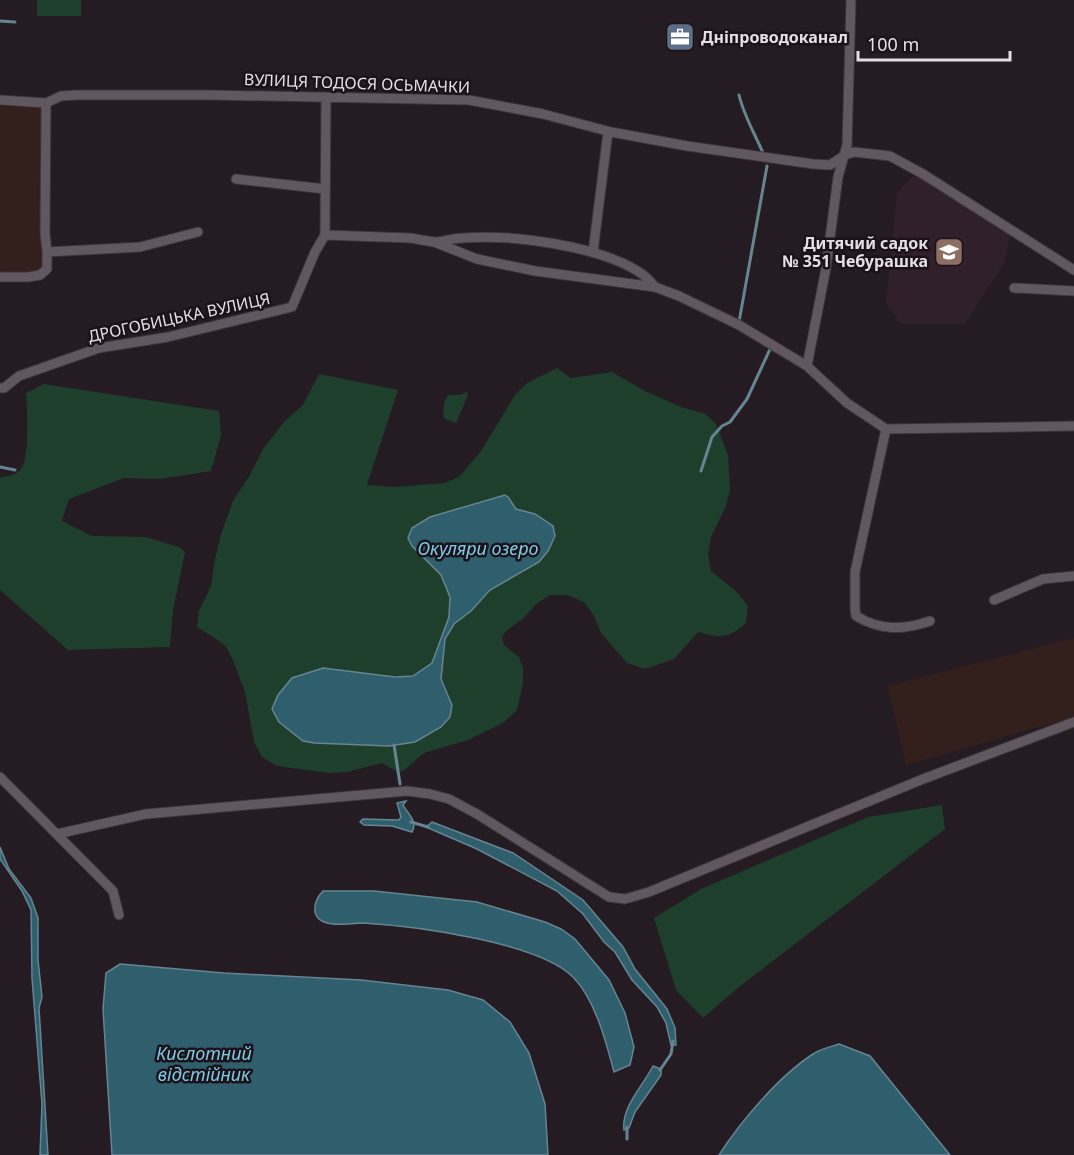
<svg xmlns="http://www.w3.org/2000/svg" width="1074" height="1155" font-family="'Noto Sans',sans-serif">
  <rect width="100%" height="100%" fill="#241b23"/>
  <path fill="#33201d" d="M0 107H42L41 271 0 272Z
    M1074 638V717L906 765 888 686Z"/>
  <path fill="#30202b" d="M913 176 924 179 1010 235 1005 261 965 324H901L886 303 897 193Z"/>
  <path fill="#1e3f2c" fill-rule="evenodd" d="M37 0H81V16H37Z
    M557 368 571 378 612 372 645 391 681 407 706 414 716 424 728 455 730 489 726 506 711 537 708 554 711 571 737 592 748 606 746 623C728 639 721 638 698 632L674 659 645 669 627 663 601 633 593 614 584 602 567 595H550L535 605 524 618 506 631 502 637 504 645 519 657 523 668V683L517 710 503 723 468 740 424 753 403 771H396L382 763 347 772 329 773 277 766 262 757 254 742 245 692 233 660 225 645 197 627 199 611 211 586 215 559 221 534 233 501 250 475 263 449 284 422 303 405 319 374 398 390 367 485 395 487 444 483 459 477 481 451 515 395 527 383ZM505 495 508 497 516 509 535 514 539 562 490 590 471 611 454 624 445 639 441 679 452 705 441 727 415 742 389 746 303 741 279 722 323 668 395 677 413 676 432 663 449 617 450 597 441 575 412 546 408 538 430 517Z
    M44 384 219 411 221 435 211 471 159 479 124 478 69 499 62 521 92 536 145 537 179 547 185 552 173 610 170 647 68 650 0 590V478C7 476 17 475 21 469 30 456 27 409 26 393Z
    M467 392 468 395 456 423 445 419C442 411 443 402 448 395H459Z
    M942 805 945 829 739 987 703 1018 676 990 654 918 701 889 868 817Z"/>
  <path fill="#2f5e6d" stroke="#668591" stroke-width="1.5" d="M505 495 508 497 516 509 535 514 553 526 555 536 548 551 539 562 490 590 471 611 454 624 445 639 441 679 452 705 450 717 441 727 415 742 389 746 314 743 303 741 279 722 272 709 278 695 292 678 323 668 395 677 413 676 432 663 449 617 450 597 441 575 412 546 408 538 412 528 430 517Z
    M406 801 403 805C408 814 418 821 412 832L392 826 364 825 360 822 363 819 399 820 401 817 397 803Z
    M432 822 513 853 583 900 623 947 635 969 667 1009 675 1028 676 1045H671L666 1023 657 1007 632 980 615 952 604 942 583 914 557 891 477 849 426 827Z
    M0 847 9 869 31 898 38 918V960L42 997 39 1008 48 1155H40L42 1104 32 978 31 910 22 891 0 859Z
    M323 891H374L477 902 545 922 561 929 575 939 609 980 625 1013 634 1047 630 1065 614 1072C606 1042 595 999 573 977 538 942 414 926 363 923 352 923 338 926 327 923 309 918 314 900 323 891Z
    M120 964 224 973 361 980 448 990 483 1000 510 1022 529 1053 545 1104 548 1155H112L103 1009 106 973Z
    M839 1044 870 1056 950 1155H719C741 1121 779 1076 813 1054 820 1049 830 1047 839 1044Z
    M653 1066 661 1069V1075L635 1112 629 1128 624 1130C621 1107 643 1086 653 1066Z"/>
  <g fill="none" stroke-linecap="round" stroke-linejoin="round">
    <path stroke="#668591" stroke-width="3" d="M0 21 15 22
      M739 95C744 116 755 134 763 153
      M739 322 767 166
      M0 467 15 470
      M701 471 712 437 722 426 730 422 747 399 771 347
      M394 745 400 784
      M411 822 428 827
      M660 1070 671 1054 673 1041
      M627 1127V1139"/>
    <g stroke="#3d363c" stroke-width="11">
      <path id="street" d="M0 100 46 103
        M236 179 325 189
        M325 235 326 97
        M436 242C445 241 454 238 463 238 512 234 602 246 642 274 647 277 651 282 655 287
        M47 252 45 233 46 103 61 96 77 95H210L469 100 543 114 611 132 687 146 813 164 830 165 845 155 854 152 890 156 923 174 1074 270
        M593 252 608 132
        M0 277H28L40 275 47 269V252L140 247 198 232
        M1014 288 1074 291
        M807 366 826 268 838 177 847 145 851 0
        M0 388H4L19 376 99 348 168 337 292 307 315 252 325 235 410 238 434 242 477 259 535 271 655 287 679 296 739 325 807 366 847 403 886 429 1074 426
        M886 429 855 572V609L856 616C881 631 904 630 930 621
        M994 600 1043 579 1074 576
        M0 777 113 891 119 915
        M57 834 146 814 407 791 430 794 449 799 477 814 609 897 625 899 649 892 923 779 1074 722"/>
    </g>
    <use href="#street" stroke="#615760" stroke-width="9"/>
  </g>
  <defs>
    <g id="office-square" transform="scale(1.5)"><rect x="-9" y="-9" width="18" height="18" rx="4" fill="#5c6f8a" stroke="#1b121a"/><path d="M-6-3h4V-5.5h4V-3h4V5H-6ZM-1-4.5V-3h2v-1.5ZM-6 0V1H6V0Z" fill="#fff"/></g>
    <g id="school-square" transform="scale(1.5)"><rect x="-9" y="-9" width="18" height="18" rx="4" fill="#8d6e63" stroke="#1b121a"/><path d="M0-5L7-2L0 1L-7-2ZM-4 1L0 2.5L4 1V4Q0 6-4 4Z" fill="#fff"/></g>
  </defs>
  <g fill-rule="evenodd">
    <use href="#office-square" x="680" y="37"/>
    <use href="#school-square" x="949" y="252"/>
  </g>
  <g text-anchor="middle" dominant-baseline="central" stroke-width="5" stroke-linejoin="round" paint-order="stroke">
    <g font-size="16" font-weight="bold" fill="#e5dfe4" stroke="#1b121a" text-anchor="start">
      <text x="701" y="37">Дніпроводоканал</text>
      <text x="928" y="243" text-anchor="end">Дитячий садок<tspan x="928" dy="18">№ 351 Чебурашка</tspan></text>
    </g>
    <g font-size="16" fill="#e5dfe4" stroke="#1b121a">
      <text transform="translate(357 83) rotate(2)">ВУЛИЦЯ ТОДОСЯ ОСЬМАЧКИ</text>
      <text transform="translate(179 317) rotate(-12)">ДРОГОБИЦЬКА ВУЛИЦЯ</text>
    </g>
    <g font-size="18" font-style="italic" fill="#7ccce7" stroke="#1b121a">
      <text x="478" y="548">Окуляри озеро</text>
      <text x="204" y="1053">Кислотний<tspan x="204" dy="21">відстійник</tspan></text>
    </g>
  </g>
  <path d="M858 51v9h152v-9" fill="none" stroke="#e5dfe4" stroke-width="3"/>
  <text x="867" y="51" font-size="18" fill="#e5dfe4" stroke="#1b121a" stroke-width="4.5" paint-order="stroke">100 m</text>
</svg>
